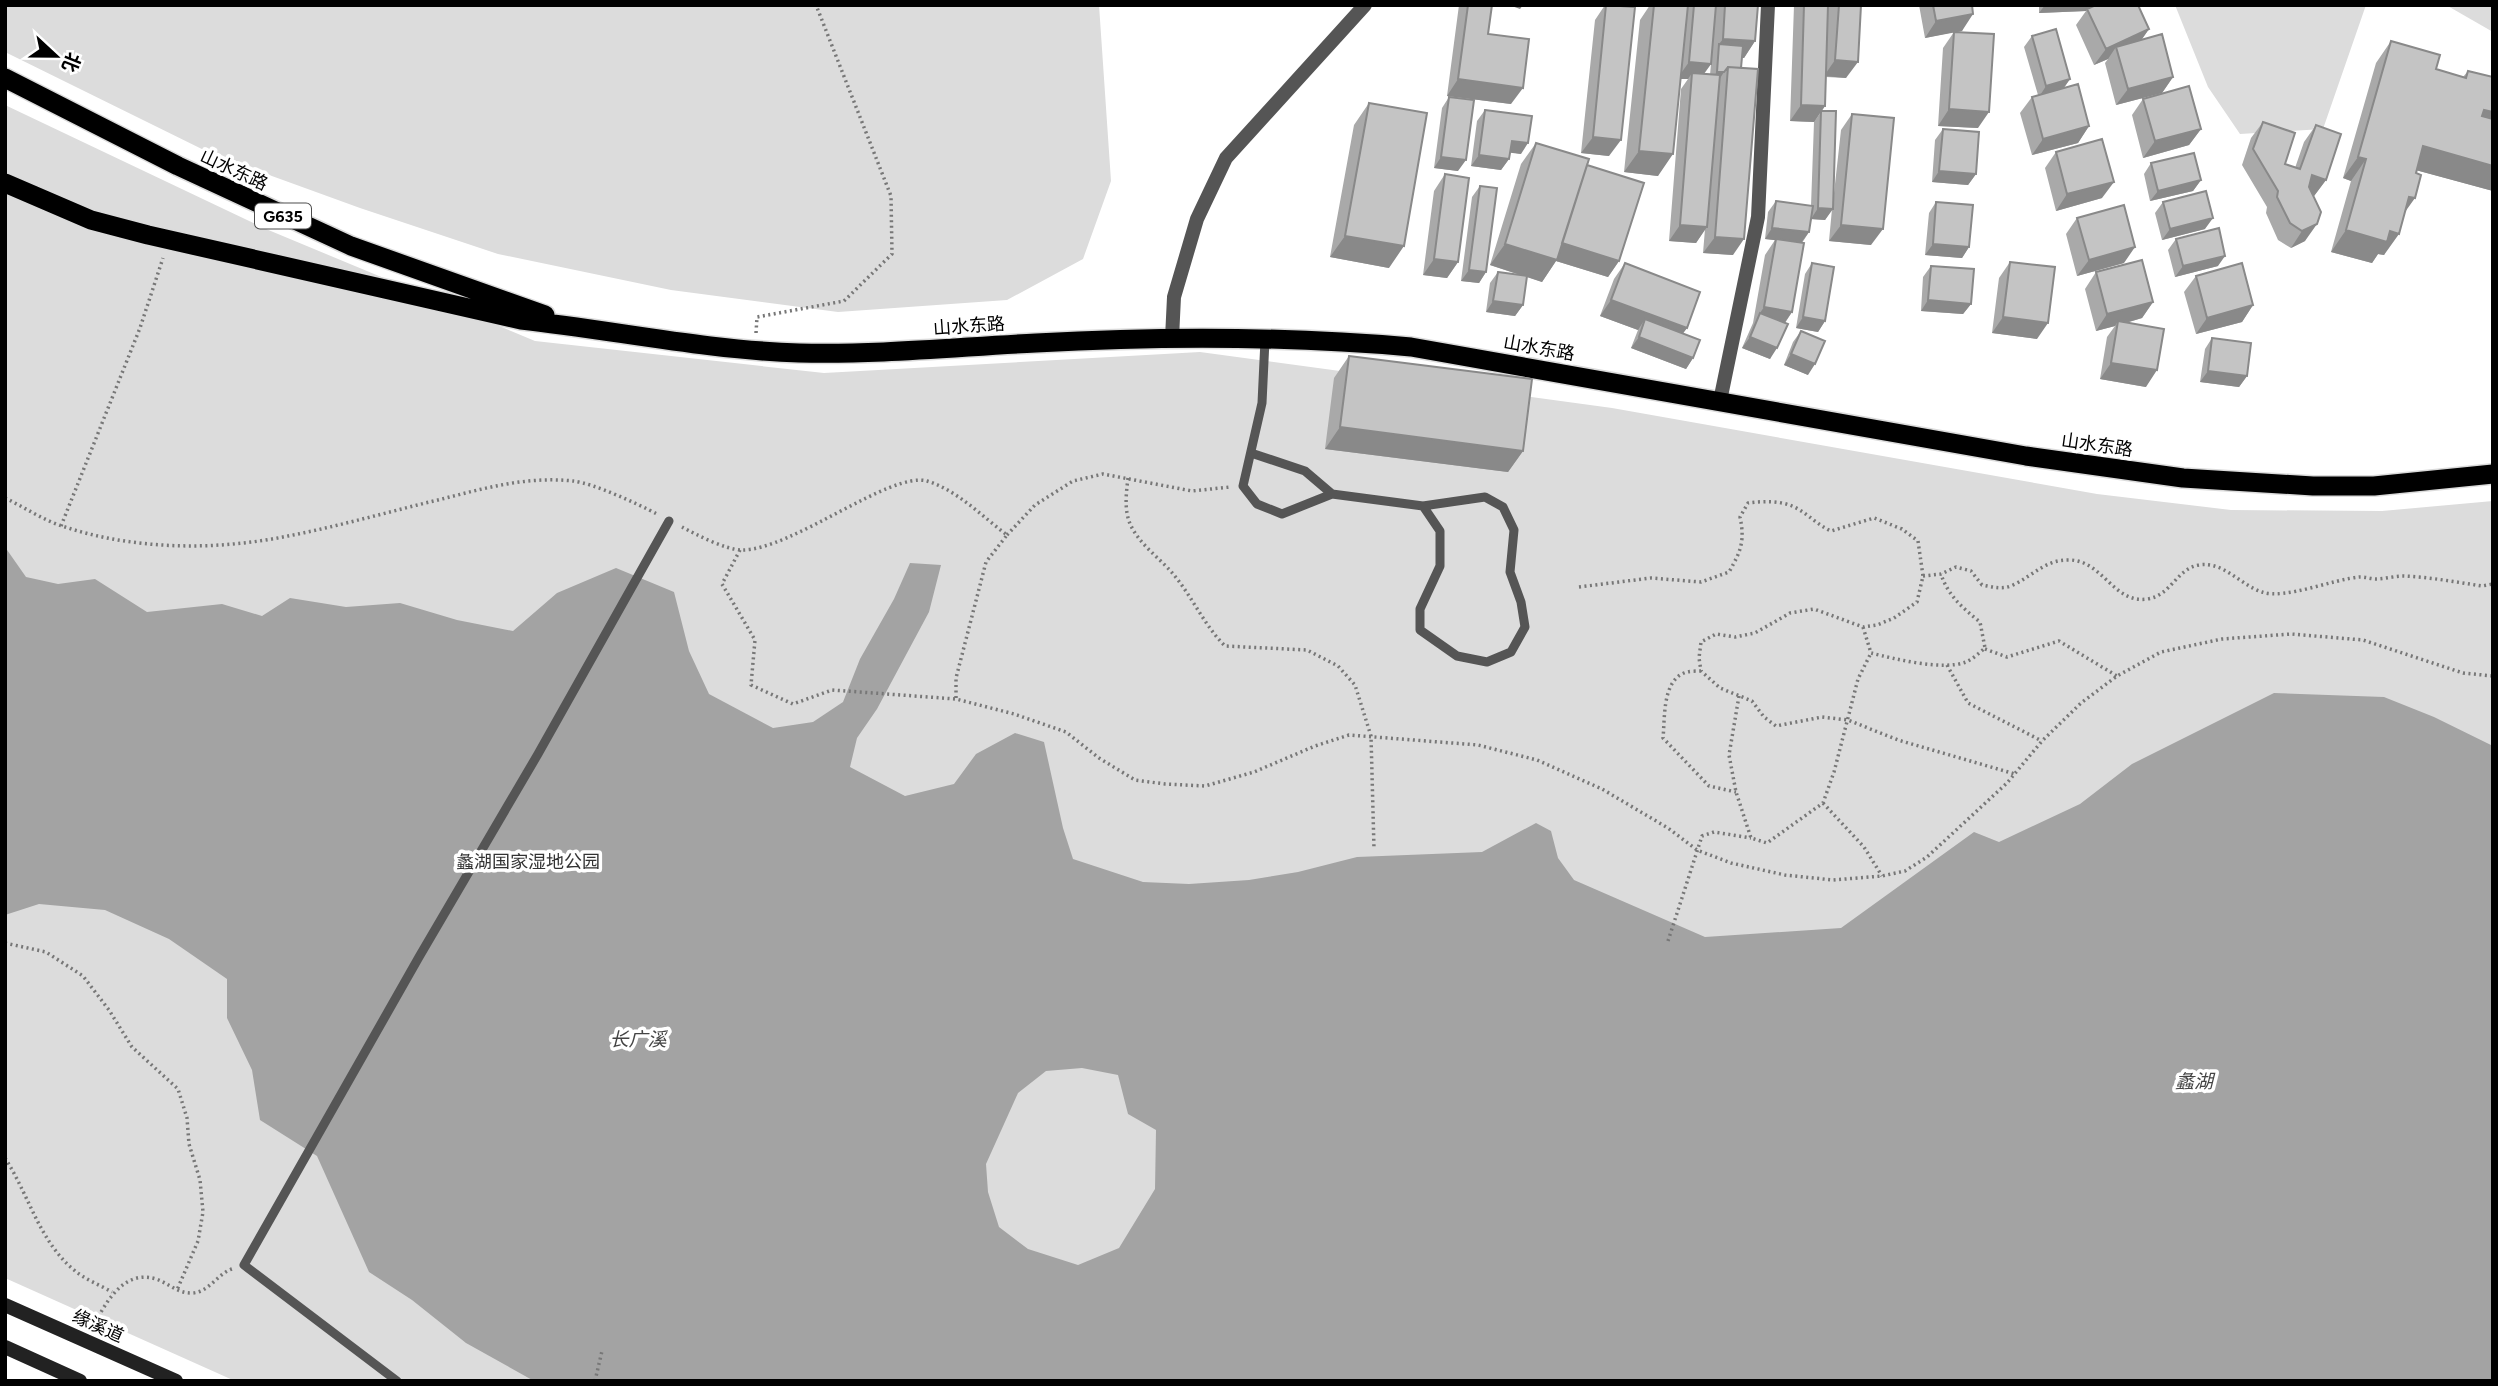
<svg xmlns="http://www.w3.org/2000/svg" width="2498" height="1386" font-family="Figtree,'Noto Sans SC',sans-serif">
  <rect width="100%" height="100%" fill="#fff"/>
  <path fill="#dcdcdc" d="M5 5H1099L1111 181 1083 259 1007 300 838 312 671 290 498 254 360 208 214 155 5 52Z
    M2175 5H2366L2323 129 2240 134 2208 87Z
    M2446 5H2493V32Z
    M5 105 266 229 535 341 824 373 1200 352 1612 408 2097 494 2231 510 2382 511 2493 501V1381H235L5 1278Z"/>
  <path fill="#a3a3a3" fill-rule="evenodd" d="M5 547 26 577 58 584 95 579 147 612 222 604 262 616 290 598 346 607 400 603 457 620 513 631 557 593 616 568 674 592 689 651 709 694 773 728 813 722 843 702 860 659 894 599 910 563 941 565 929 612 877 709 857 738 850 767 905 796 954 784 976 754 1015 733 1044 742 1063 828 1073 859 1143 882 1189 884 1249 880 1298 872 1357 857 1482 852 1536 823 1551 831 1558 858 1574 880 1705 937 1841 928 1974 832 1999 842 2080 804 2132 764 2274 693 2384 697 2434 717 2493 746V1381H534L466 1343 412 1300 369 1272 317 1156 260 1120 252 1070 227 1018V979L169 939 105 910 39 904 5 915ZM1082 1068 1118 1075 1128 1114 1156 1130 1155 1189 1119 1248 1078 1265 1028 1249 999 1227 988 1192 986 1164 1018 1093 1046 1071Z"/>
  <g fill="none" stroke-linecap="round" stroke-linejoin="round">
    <g stroke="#dbdbdb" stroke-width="22">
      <path id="trunk" d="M5 78 178 166 351 246 545 315
        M5 183 91 220 148 235 521 320C613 330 705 350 799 353 878 355 957 347 1036 343 1162 336 1286 336 1411 347L2026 456 2183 478 2313 486H2374L2493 474"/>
    </g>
    <path stroke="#777" stroke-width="3.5" stroke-dasharray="2 3.5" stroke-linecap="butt" d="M756 333 757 317 844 301 892 254 891 196 816 5
      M1128 478C1126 495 1124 511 1131 526 1141 546 1161 559 1174 575 1193 598 1204 625 1225 646L1307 650 1338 666 1355 685 1371 736 1374 849
      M5 498C24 507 43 520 62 526 133 550 215 551 288 536 340 526 391 511 442 499 485 488 528 476 573 481 593 483 638 504 657 514
      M61 526 140 328 163 258
      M682 527C697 535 726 550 742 550 792 550 890 471 927 481 957 490 983 517 1007 535L986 562 956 678V699L1014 714 1066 732 1099 758 1135 780 1165 784 1205 786 1254 772 1315 746 1349 735 1478 745 1537 760 1602 789 1668 828 1697 850 1731 863 1785 875 1833 880 1882 876 1905 871 1927 857 2007 783 2042 741 2081 703 2117 676 2161 652 2222 639 2291 634 2363 640 2463 673 2493 676
      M1007 535 1035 505 1073 481 1103 474 1192 491 1230 487
      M740 550 722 584 755 640 751 685 793 704 832 690 956 699
      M1923 576 1941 574 1956 567 1971 571 1982 585C1993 587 2003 590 2013 585 2034 575 2046 559 2070 560 2103 561 2114 604 2147 599 2171 596 2177 568 2199 565 2224 561 2240 585 2262 592 2285 600 2333 579 2360 577 2366 577 2371 579 2376 579 2385 579 2394 576 2403 576 2429 577 2456 582 2482 586L2493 584
      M1579 587 1651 578 1701 582 1729 572C1741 551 1745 541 1740 517L1748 503C1764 501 1783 500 1798 509 1810 516 1818 525 1831 531L1874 518 1902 529 1918 541 1923 576 1917 602 1894 618 1877 625 1863 627 1814 609 1790 613 1755 633 1735 637 1716 634 1701 642 1699 658 1701 671 1720 688 1752 701 1764 717 1776 726 1822 717 1848 720 1898 740 2015 774
      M1863 627 1871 653C1895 659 1943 671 1966 662 1973 659 1979 653 1985 648L1980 622C1963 608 1948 596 1941 574
      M1985 649 2007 657 2059 641 2117 676
      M1947 665 1968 703 2042 741
      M1701 671C1696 671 1688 671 1684 673 1662 682 1665 719 1663 738L1709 786 1736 792
      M1739 696 1729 755 1736 792 1751 838 1767 843 1823 803 1834 772 1858 679 1871 653
      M1823 803 1864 847 1882 876
      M1668 941 1702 836 1714 832 1751 838
      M5 943 46 952 83 976 109 1010 132 1047 178 1089 187 1118 189 1144 200 1180 203 1212 198 1241 177 1290
      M5 1158C29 1195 39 1241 74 1270 84 1279 100 1285 112 1292
      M93 1326C106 1303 123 1269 156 1279 168 1283 177 1293 191 1293 209 1293 217 1274 232 1269
      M595 1381 602 1351"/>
    <path stroke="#555" stroke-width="9" d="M1265 340 1262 403 1243 486 1257 504 1282 514 1332 494 1423 506 1440 531V566L1420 609V630L1457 656 1487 662 1511 652 1525 627 1521 602 1510 572 1514 530 1503 507 1485 497 1423 506
      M1251 453 1305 471 1332 494
      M397 1381 244 1265 419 957 538 754 669 521"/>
    <path stroke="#555" stroke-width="14" d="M1172 338 1174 297 1197 219 1226 158 1365 5
      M1720 401 1758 217 1768 5"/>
    <path stroke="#222" stroke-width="14" d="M5 1305 176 1381
      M5 1347 80 1381"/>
    <use href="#trunk" stroke="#000" stroke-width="19"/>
  </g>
  <path fill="#a9a9a9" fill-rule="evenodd" d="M1459 5H1492L1488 34 1511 104 1447 96Z
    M1605 5H1621L1609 156 1581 153 1595 20Z
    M1650 5H1758L1755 41 1744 58H1742L1733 255 1703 253 1705 229 1696 243 1669 241 1681 89 1688 79H1681L1658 176 1624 172 1640 20ZM1712 53 1710 75 1704 74 1711 64Z
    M1794 5H1861L1846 78 1826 77 1825 106 1814 122 1790 121Z
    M1919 5H1972L1962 31 1957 32 1978 128 1938 126 1943 48 1954 32 1925 38Z
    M2039 5H2138L2149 29 2141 40 2173 77 2162 93 2116 105 2105 63 2108 59 2094 65 2076 25 2086 11 2039 13Z
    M2032 36 2070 79 2064 88 2089 126 2078 143 2032 155 2020 113 2032 97 2038 95 2024 47Z
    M2391 41 2436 69 2463 77 2468 71 2493 77V191L2416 170 2405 212 2384 255 2378 254 2372 263 2331 252 2351 181 2343 178 2376 63Z
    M1449 97 1458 171 1434 168 1442 108Z
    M2143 99 2201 129 2189 145 2143 158 2132 115Z
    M1369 103 1389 268 1330 257 1354 125Z
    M1485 110 1521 154 1510 152 1509 159 1501 170 1471 166 1477 121Z
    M1821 111 1833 202 1841 130 1852 114 1871 245 1829 241 1832 209 1825 220 1811 219 1809 232 1802 243 1792 312 1785 323 1770 359 1742 348 1753 323 1765 255 1775 240 1765 239 1768 212 1776 201 1811 206 1814 122Z
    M2263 122 2285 164 2295 168 2304 142 2316 125 2326 180 2314 196H2313L2305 241 2291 248 2278 240 2266 213 2267 207 2242 165 2251 138Z
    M1943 129 1976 174 1968 185 1932 182 1935 140Z
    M1536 143 1587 165 1619 261 1608 277 1556 261 1542 282 1527 277 1523 305 1515 316 1486 312 1490 283 1498 272 1523 276 1490 265 1521 164Z
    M2056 152 2102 198 2056 211 2045 168Z
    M2151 163 2201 180 2193 191 2150 201 2144 174Z
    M1445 174 1458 262 1447 278 1423 275 1434 191Z
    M1480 186 1486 272 1479 283 1461 281 1472 197Z
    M1936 202 1969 247 1962 258 1925 255 1929 213Z
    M2163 202 2205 229 2162 240 2155 213Z
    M2077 218 2124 263 2077 276 2066 234Z
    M2176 239 2218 266 2175 277 2168 250Z
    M2010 262 2037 339 1992 333 1999 278Z
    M1625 263 1687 328 1683 333 1693 358 1686 369 1631 348 1638 330 1600 316 1614 279Z
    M1812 263 1825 321 1818 332 1796 328 1805 274Z
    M1931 266 1971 304 1963 314 1921 311 1923 277Z
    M2096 272 2153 302 2142 318 2126 323 2146 387 2100 379 2107 337 2115 326 2096 331 2085 289Z
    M2196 276 2253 305 2242 322 2196 334 2184 292Z
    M1801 331 1808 375 1784 365 1793 342Z
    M2212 338 2247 376 2239 387 2200 382 2205 349Z
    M1349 356 1523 451 1508 472 1325 449 1334 378Z"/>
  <path fill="#898989" d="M1509 5H1523L1520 9Z
    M2045 5H2099L2087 9 2086 11 2039 13Z
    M1973 14 1962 31 1925 38 1936 21Z
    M2149 29 2138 45 2116 47 2108 59 2094 65 2106 49Z
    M1723 39 1755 41 1744 58 1718 56 1719 44Z
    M1835 60 1858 62 1846 78 1824 76Z
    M1689 62 1711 64 1699 80 1692 73 1688 79H1677Z
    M1717 72H1724L1717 83 1709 82Z
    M2173 77 2162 93 2116 105 2128 89Z
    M1458 79 1523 88 1511 104 1447 96Z
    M2070 79 2062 90 2039 97 2046 86Z
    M1801 105 1825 106 1814 122 1790 121Z
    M1949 109 1989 112 1978 128 1938 126Z
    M2484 110 2493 112V138L2469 131Z
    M2089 126 2078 143 2032 155 2043 139Z
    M2201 129 2189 145 2143 158 2155 141Z
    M1593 137 1621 140 1609 156 1581 153Z
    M1512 141 1528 143 1521 154 1504 152Z
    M2423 146 2493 166V191L2408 168Z
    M1639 151 1673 154 1658 176 1624 172Z
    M1479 155 1509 159 1501 170 1471 166Z
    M1441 157 1466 160 1458 171 1434 168Z
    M2358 157 2366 159 2351 181 2343 178Z
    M1939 171 1976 174 1968 185 1932 182Z
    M2312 175 2326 180 2314 196 2301 192Z
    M2201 180 2193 191 2150 201 2158 191Z
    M2114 182 2102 198 2056 211 2067 194Z
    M2409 197 2415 198 2400 219Z
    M1818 208 1833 209 1825 220 1811 219Z
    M2213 218 2205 229 2162 240 2170 229Z
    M2317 224 2305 241 2291 248 2302 231Z
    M1680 225 1707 227 1696 243 1669 241Z
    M1841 225 1883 229 1871 245 1829 241Z
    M1772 228 1809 232 1801 243 1765 239Z
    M2346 230 2390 231 2399 234 2384 255 2378 254 2372 263 2331 252Z
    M1345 236 1404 246 1389 268 1330 257Z
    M1715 237 1744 239 1733 255 1703 253Z
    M1560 243 1619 261 1608 277 1556 261 1542 282 1490 265 1505 244Z
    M1933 244 1969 247 1962 258 1925 255Z
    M2135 247 2124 263 2077 276 2089 260Z
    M2225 256 2218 266 2175 277 2183 266Z
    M1434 259 1458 262 1447 278 1423 275Z
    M1469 270 1486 272 1479 283 1461 281Z
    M1611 300 1687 328 1675 344 1645 319 1638 330 1600 316Z
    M1928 300 1971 304 1963 314 1921 311Z
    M1493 301 1523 305 1515 316 1486 312Z
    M2153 302 2142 318 2118 325V321L2115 326 2096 331 2107 314Z
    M2253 305 2242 322 2196 334 2207 318Z
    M1764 307 1792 312 1781 328 1760 313Z
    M1803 317 1825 321 1818 332 1796 328Z
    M2003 317 2048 323 2037 339 1992 333Z
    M1639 337 1693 358 1686 369 1631 348Z
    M1750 337 1777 348 1770 359 1742 348Z
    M1791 354 1815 364 1808 375 1784 365Z
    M2111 363 2157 370 2146 387 2100 379Z
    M2208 371 2247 376 2239 387 2200 382Z
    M1340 427 1523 451 1508 472 1325 449Z"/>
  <path fill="#c4c4c4" stroke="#898989" stroke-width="2" d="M1468 5H1492L1488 34 1529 39 1523 88 1458 79Z
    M1606 5 1635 7 1621 140 1593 137Z
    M1654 5H1688L1673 154 1639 151Z
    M1694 5H1716L1711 64 1689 62Z
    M1725 5H1758L1755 41 1723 39Z
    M1804 5H1828L1825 106 1801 105Z
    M1839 5H1861L1858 62 1835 60Z
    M1933 5H1972L1973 14 1936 21Z
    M2096 5H2138L2149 29 2106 49 2087 9Z
    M2056 29 2070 79 2046 86 2032 36Z
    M1954 32 1994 34 1989 112 1949 109Z
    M2162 34 2173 77 2128 89 2116 47Z
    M2391 41 2440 55 2436 69 2466 78 2468 71 2493 77V112L2484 110 2482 116 2493 119V166L2423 146 2416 173 2421 175 2415 198 2409 197 2399 234 2390 231 2387 242 2346 230 2366 159 2358 157Z
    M1719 44 1743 46 1741 68 1728 67 1724 72H1717Z
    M1728 67 1758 69 1744 239 1715 237Z
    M1692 73 1720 75 1707 227 1680 225Z
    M2078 84 2089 126 2043 139 2032 97Z
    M2189 86 2201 129 2155 141 2143 99Z
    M1449 97 1474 100 1466 160 1441 157Z
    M1369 103 1427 113 1404 246 1345 236Z
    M1485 110 1532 116 1528 143 1512 141 1509 159 1479 155Z
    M1821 111H1836L1833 209 1818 208Z
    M1852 114 1894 118 1883 229 1841 225Z
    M2263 122 2295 133 2285 164 2300 169 2316 125 2341 134 2326 180 2312 175 2309 187 2321 212 2317 224 2302 231 2290 223 2277 197 2278 191 2253 149Z
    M1943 129 1979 132 1976 174 1939 171Z
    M2102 139 2114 182 2067 194 2056 152Z
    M1536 143 1589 159 1557 260 1505 244Z
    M2194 153 2201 180 2158 191 2151 163Z
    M1587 165 1644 183 1619 261 1562 243Z
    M1445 174 1469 178 1458 262 1434 259Z
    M1480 186 1497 188 1486 272 1469 270Z
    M2206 191 2213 218 2170 229 2163 202Z
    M1776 201 1813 206 1809 232 1772 228Z
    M1936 202 1973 205 1969 247 1933 244Z
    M2124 205 2135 247 2089 260 2077 218Z
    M2219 228 2225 256 2183 266 2176 239Z
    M1776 239 1804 243 1792 312 1764 307Z
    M2142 260 2153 302 2107 314 2096 272Z
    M2010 262 2055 267 2048 323 2003 317Z
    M1625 263 1700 292 1687 328 1611 300Z
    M1812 263 1834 267 1825 321 1803 317Z
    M2242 263 2253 305 2207 318 2196 276Z
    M1931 266 1974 269 1971 304 1928 300Z
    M1498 272 1527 276 1523 305 1493 301Z
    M1760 313 1788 324 1777 348 1750 337Z
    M1645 319 1700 340 1693 358 1639 337Z
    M2118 321 2164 329 2157 370 2111 363Z
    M1801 331 1825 341 1815 364 1791 354Z
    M2212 338 2251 343 2247 376 2208 371Z
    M1349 356 1532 379 1523 451 1340 427Z"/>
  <g text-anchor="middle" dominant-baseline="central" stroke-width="7" stroke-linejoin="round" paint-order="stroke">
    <rect fill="#fff" stroke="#4c4c4c" stroke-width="2" x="255" y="203.5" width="56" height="25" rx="5"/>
    <g font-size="16" font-weight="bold" fill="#000">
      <text x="283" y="216">G635</text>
    </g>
    <g font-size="18" fill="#000" stroke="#fff">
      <text transform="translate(234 170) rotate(25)">山水东路</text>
      <text transform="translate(969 326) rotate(-4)">山水东路</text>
      <text transform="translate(1539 348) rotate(10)">山水东路</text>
      <text transform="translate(2097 445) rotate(8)">山水东路</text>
      <text transform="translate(98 1326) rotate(24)">缘溪道</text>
    </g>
    <g font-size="18" fill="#333" stroke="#fff">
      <text x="528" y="862">蠡湖国家湿地公园</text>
    </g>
    <g font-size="19" font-style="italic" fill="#444" stroke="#fff">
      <text x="638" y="1039">长广溪</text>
      <text x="2194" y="1081">蠡湖</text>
    </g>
  </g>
  <rect width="2498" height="1386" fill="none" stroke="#000000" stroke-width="14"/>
  <g transform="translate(56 56) rotate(112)" stroke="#ffffff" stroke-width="5" paint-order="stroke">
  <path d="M0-5L12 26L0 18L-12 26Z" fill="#000000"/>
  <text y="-10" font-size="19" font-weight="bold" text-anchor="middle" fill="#000000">北</text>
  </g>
</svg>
